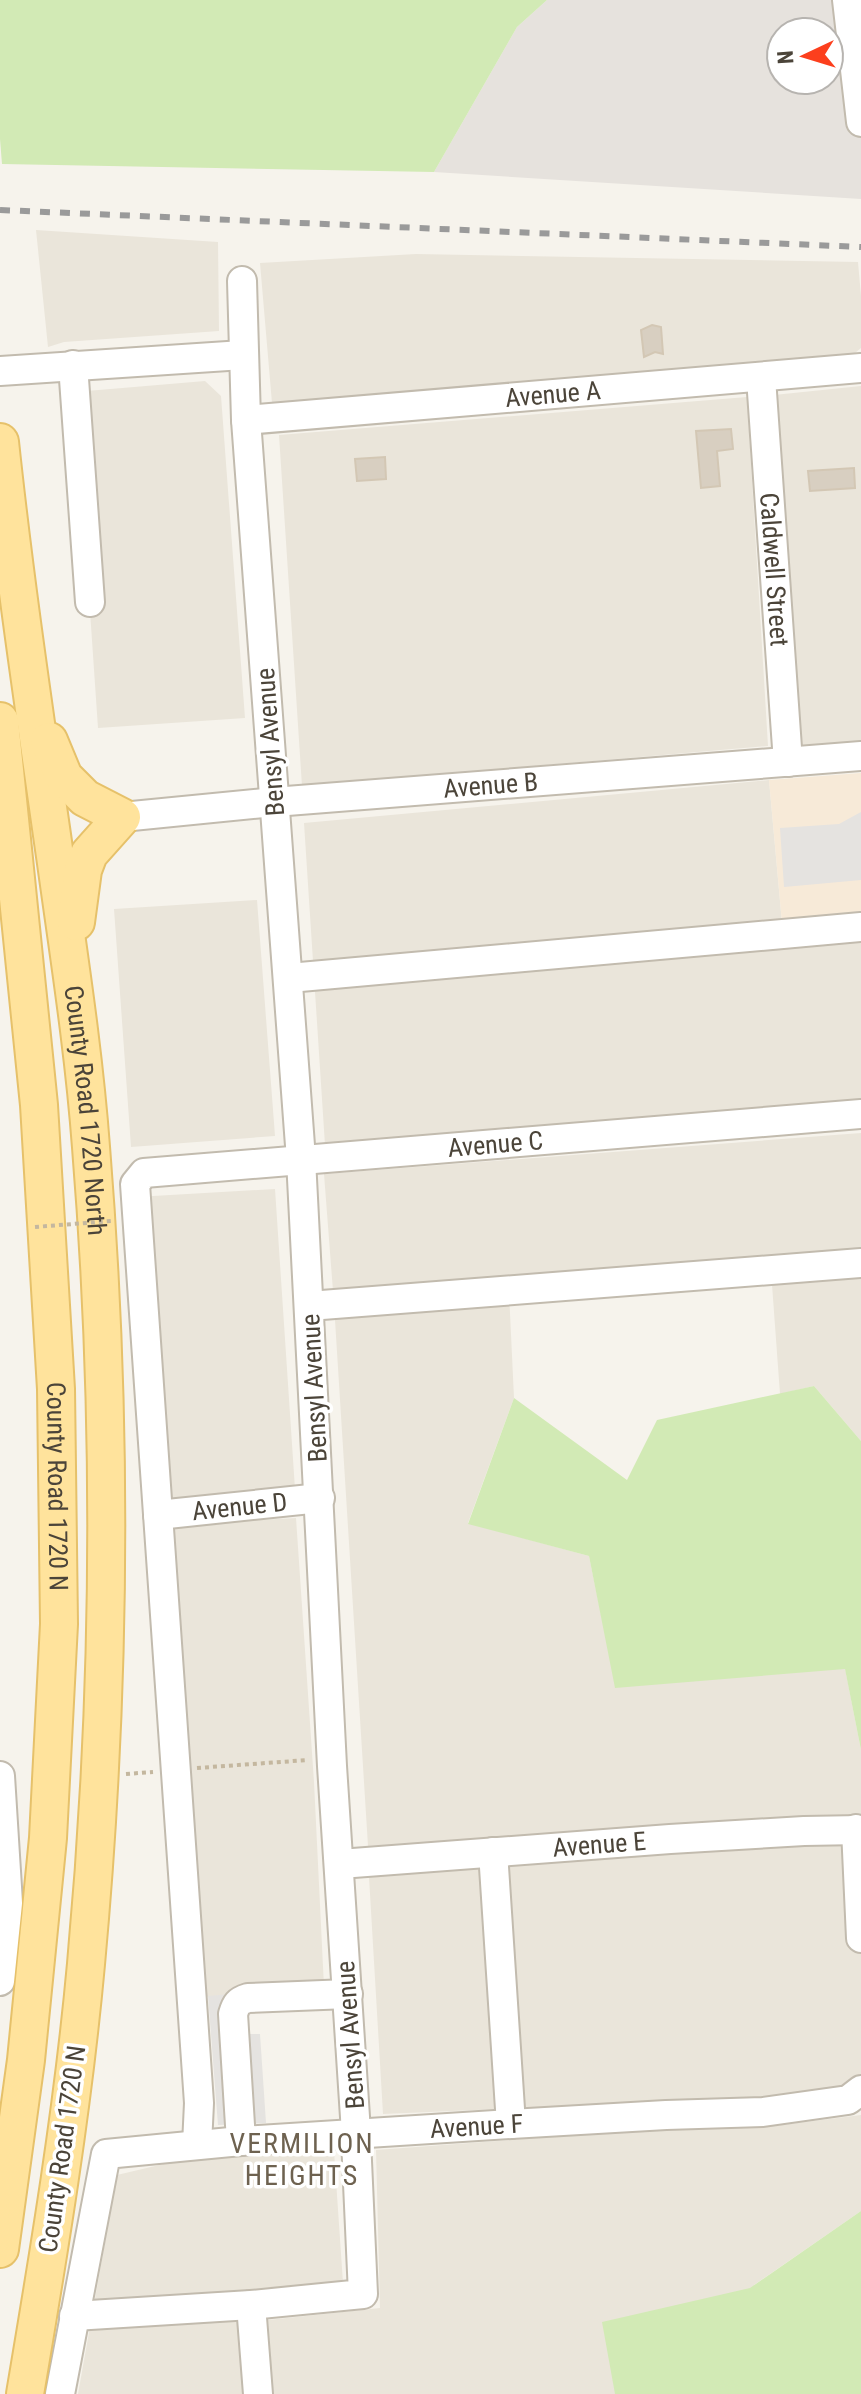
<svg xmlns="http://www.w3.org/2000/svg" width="861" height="2394" font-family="'Roboto Condensed',sans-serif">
  <rect width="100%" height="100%" fill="#f6f3ec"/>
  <path fill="#eae5da" d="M36 230 218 242 219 331 64 342 48 347Z
    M416 254 858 262 861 296V348L850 357 272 403 260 263Z
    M205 381 221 396 245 718 98 728 75 392Z
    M861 386V741L801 745 774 395Z
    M747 397 768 746 302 786 279 435Z
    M769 780 783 934 861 927V1101L325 1145 304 823Z
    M257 900 275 1136 131 1147 114 909Z
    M861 1133V1441L814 1386 780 1394 771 1271 509 1292 514 1398 468 1523 589 1556 616 1687 845 1668 861 1750V1814L368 1846 334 1304 324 1174Z
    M275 1189 295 1489 157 1500 136 1197Z
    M296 1518 314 1782 324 1987 192 1998 159 1525Z
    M856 1843 861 1938V2090L858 2093 383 2114 369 1877 744 1845Z
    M861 2115V2211L754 2285 756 2394H273L268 2320 380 2308 376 2150 682 2127 773 2126Z
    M334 2151 343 2283 239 2292 247 2394H78L117 2175 189 2158Z"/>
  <path fill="#f7ead8" d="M861 773V927L783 934 769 780Z"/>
  <path fill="#e6e2dd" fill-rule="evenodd" d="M547 0H861V199L434 172 517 27ZM781 32H829V80H781Z"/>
  <path fill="#d2eab5" d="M0 0H547L517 27 434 172 2 164 0 139Z
    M814 1386 861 1441V1750L845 1669 615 1688 589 1556 468 1524 514 1398 627 1480 657 1420Z
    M861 2211V2394H615L602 2322 750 2288Z"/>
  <path fill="#e5e3e0" d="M861 812V880L784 887 780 828 839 824Z
    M243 1993 244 2034H260L266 2123 218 2125 208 1996Z"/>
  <path fill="#d8cfc1" stroke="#d3c7b4" stroke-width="2" d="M652 325 661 327 663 354 655 352 644 357 641 330Z
    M731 429 733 449 717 451 720 486 701 488 696 431Z
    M385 457 386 479 357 481 355 459Z
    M854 468 855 488 810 491 808 471Z"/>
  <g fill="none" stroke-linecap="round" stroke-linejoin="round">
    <g stroke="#c2bbae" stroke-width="32">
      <g id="minor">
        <path d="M849 0H847L861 122"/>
        <path d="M73 365 90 602"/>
        <path d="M0 371 243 355"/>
        <path id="s1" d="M761 378 788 762"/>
        <path id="s2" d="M246 420 861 368"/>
        <path id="s3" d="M122 817 274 802 861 756"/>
        <path d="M289 978 861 927"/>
        <path d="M309 1306 861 1263"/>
        <path id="s4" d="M158 1515 320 1498"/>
        <path d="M0 1776 8 1903 0 1981"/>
        <path d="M856 1829 861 1938"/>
        <path d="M493 1852 511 2124"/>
        <path id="s5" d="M340 1864 670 1839 804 1831 861 1830"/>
        <path d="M241 2141 233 2014C236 2004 238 2001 248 1998L348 1994"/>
        <path id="s6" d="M197 2145 199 2103 135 1184 144 1173 861 1114"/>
        <path d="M251 2305 258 2394"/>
        <path d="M74 2316 251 2305 363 2294 355 2117 332 1766 301 1159 246 420 242 281"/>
        <path id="s7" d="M60 2394 106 2154 241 2141 511 2124 666 2115 763 2112 848 2100 861 2090"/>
      </g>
    </g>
    <g stroke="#e6c16a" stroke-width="40">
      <g id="major">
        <path id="s8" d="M0 442C15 583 36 723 56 863 69 957 84 1052 91 1147 113 1419 111 1693 86 1964 73 2108 49 2252 25 2394"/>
        <path id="s9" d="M0 721 39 1105 56 1389 59 1624 48 1838 26 2060 0 2249"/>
        <path d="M49 741 64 777 85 798 122 817 89 854 83 870 76 922"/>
      </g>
    </g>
    <path stroke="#c4b79f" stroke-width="4" stroke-dasharray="4 4" stroke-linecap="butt" d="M197 1768 308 1760
      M126 1774 153 1772"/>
    <use href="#minor" stroke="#fff" stroke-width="28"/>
    <use href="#major" stroke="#ffe39c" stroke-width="36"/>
    <path stroke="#9a9a9a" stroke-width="6" stroke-dasharray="10 10" stroke-linecap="butt" d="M0 210 861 247"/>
    <path stroke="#c4b79f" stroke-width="4" stroke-dasharray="4 4" stroke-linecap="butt" d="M35 1227 111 1221"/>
  </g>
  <g text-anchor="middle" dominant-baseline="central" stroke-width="7" stroke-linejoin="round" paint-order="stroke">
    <g font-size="26" fill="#4b4439" stroke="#fff">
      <text stroke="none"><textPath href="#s2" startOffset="308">Avenue A</textPath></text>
      <text stroke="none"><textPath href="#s1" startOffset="192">Caldwell Street</textPath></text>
      <text transform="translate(270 742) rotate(-94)">Bensyl Avenue</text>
      <text stroke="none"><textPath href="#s3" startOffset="370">Avenue B</textPath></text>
      <text stroke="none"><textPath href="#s8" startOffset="674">County Road 1720 North</textPath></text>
      <text stroke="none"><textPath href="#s6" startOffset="1330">Avenue C</textPath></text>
      <text transform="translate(314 1388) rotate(-93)">Bensyl Avenue</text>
      <text stroke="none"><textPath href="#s9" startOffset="768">County Road 1720 N</textPath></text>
      <text stroke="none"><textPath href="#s4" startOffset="82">Avenue D</textPath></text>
      <text stroke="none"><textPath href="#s5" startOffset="260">Avenue E</textPath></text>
      <text transform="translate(350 2035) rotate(-94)">Bensyl Avenue</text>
      <text stroke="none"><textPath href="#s7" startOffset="616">Avenue F</textPath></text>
      <text transform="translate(62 2149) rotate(-82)">County Road 1720 N</text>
    </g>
    <g font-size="28" letter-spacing="2" fill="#6e6250" stroke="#fff">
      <text x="302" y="2143">VERMILION<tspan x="302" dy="32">HEIGHTS</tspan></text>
    </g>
  </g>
  <g transform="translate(805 56) rotate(266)"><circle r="38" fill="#ffffff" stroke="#b7b4b0" stroke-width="2"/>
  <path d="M0-6L14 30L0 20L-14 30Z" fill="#fc3f1d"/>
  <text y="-12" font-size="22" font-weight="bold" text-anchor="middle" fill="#4b4439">N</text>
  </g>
</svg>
